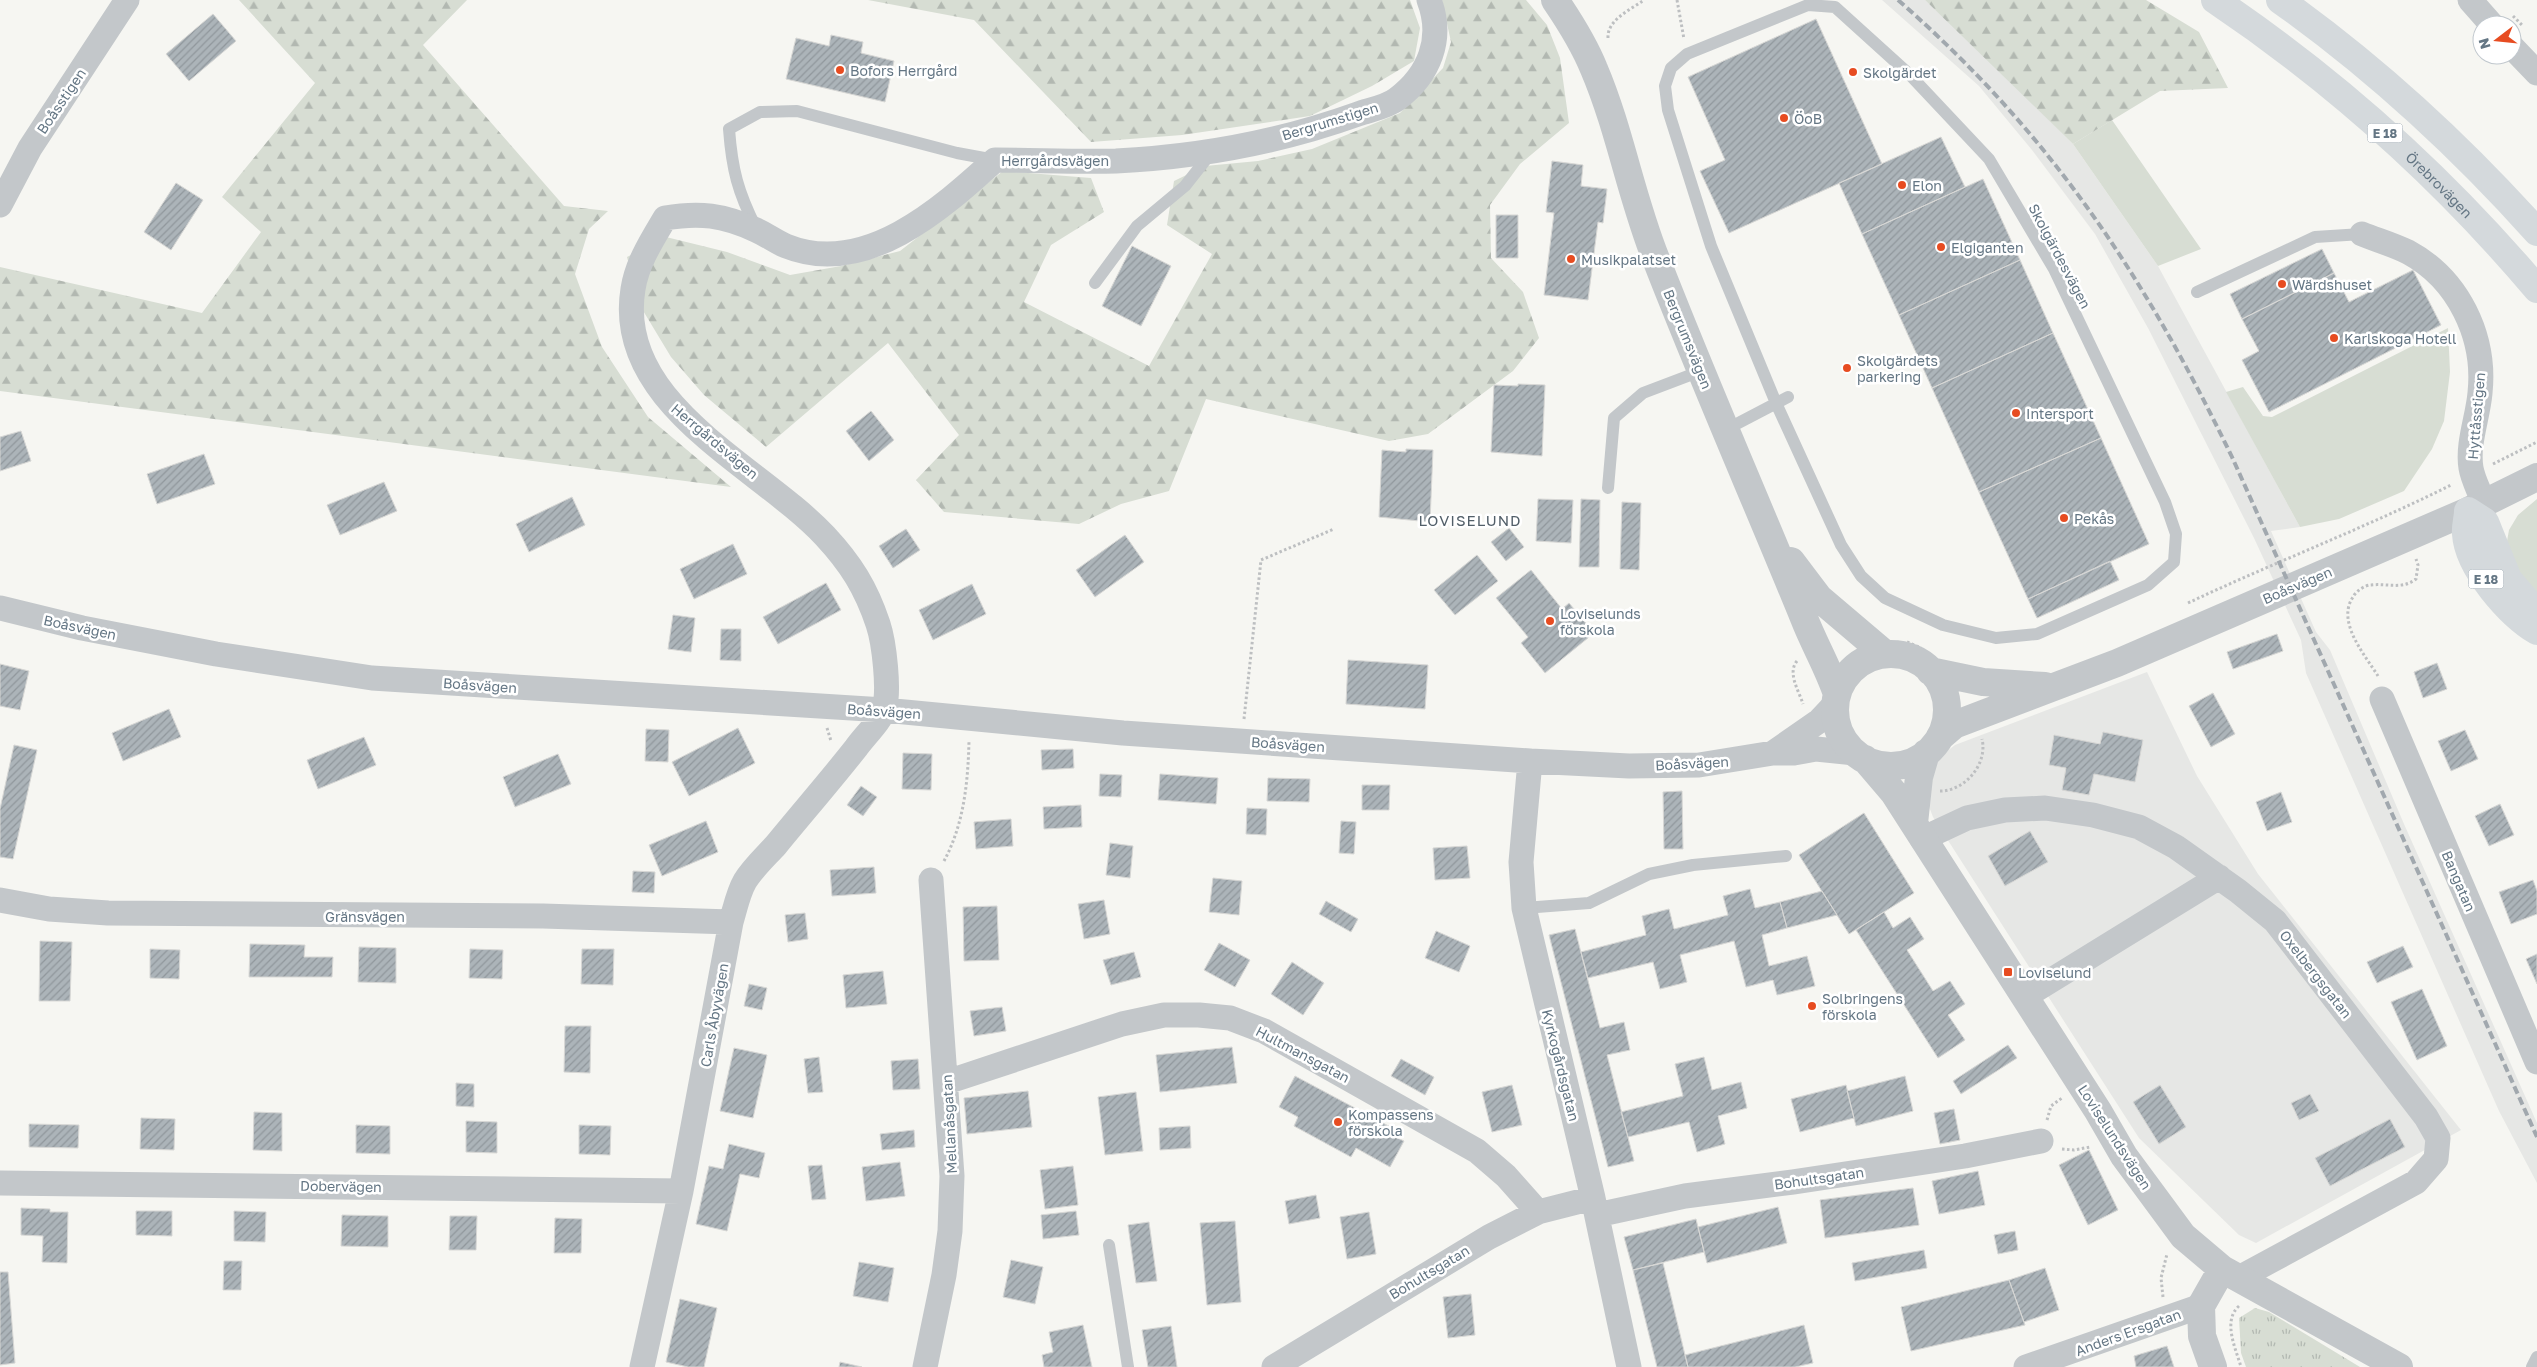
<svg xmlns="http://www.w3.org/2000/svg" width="2537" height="1367" font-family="'Golos Text',sans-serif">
  <defs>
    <pattern id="forest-firs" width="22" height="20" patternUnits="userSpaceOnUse" patternTransform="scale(1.25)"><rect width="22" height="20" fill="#d7ddd3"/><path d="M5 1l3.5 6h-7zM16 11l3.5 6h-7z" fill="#b2b8b1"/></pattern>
    <pattern id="park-tufts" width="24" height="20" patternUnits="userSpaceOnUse" patternTransform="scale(1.25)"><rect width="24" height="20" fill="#d7ddd3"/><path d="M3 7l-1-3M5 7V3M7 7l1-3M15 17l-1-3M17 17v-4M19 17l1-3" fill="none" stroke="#b2b8b1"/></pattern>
    <pattern id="building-hatch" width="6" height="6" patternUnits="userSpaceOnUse" patternTransform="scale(1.25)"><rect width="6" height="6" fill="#acb4b9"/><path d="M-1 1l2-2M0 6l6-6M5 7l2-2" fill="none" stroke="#90979c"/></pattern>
  </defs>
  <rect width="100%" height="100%" fill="#f6f6f2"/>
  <path fill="#e6e7e5" d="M1882 0H1925L1952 24 2073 144 2158 266 2300 527 2271 531 2316 632 2330 650 2404 824 2537 1123V1183L2499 1111 2306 673 2301 640 2254 538 2148 328 2095 234 2032 150 1979 86Z
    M2147 672 2197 776 2258 874 2461 1130 2256 1243 2239 1235 2139 1138 1933 817 1928 804 1930 774 1941 756 1955 745Z"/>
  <path fill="#d7ddd3" d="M2112 120 2201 249 2158 266 2073 144Z
    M2448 328 2450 372 2444 421 2432 449 2404 491 2339 519 2300 527 2226 392 2243 387 2263 416 2272 417Z
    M2537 499V600L2525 589 2507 541 2509 530 2518 515Z"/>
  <path fill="url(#forest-firs)" d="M239 0H467L423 45 564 206 608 211 589 229 575 274 602 347 648 417 731 487 0 391V267L202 313 261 232 222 197 315 83Z
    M868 0H1410L1420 28 1414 61 1372 86 1310 116 1182 135 1091 142 974 20Z
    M1442 0H1526L1547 25 1560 58 1569 123 1520 164 1490 205 1491 258 1523 292 1539 338 1513 371 1428 434 1389 441 1206 399 1169 491 1121 504 1079 524 944 512 916 480 959 435 888 343 766 447 704 395 671 357 639 304 627 257 666 237 727 252 790 275 841 266 900 251 1003 171 1091 178 1104 212 1051 245 1024 302 1149 366 1212 254 1167 225 1174 181 1205 166 1258 161 1312 149 1400 113 1443 68 1451 42Z
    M1925 0H2146L2199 32 2228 88 2160 91 2073 144Z"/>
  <path fill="url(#park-tufts)" d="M2255 1308 2269 1312 2360 1367H2246L2241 1353 2239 1318Z"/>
  <path fill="url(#building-hatch)" stroke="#d7d7d5" d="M213 14 236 41 189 81 166 54Z
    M1816 19 1882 164 1729 233 1700 171 1725 160 1688 77Z
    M831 35 863 42 861 53 894 61 885 102 786 79 796 38 829 46Z
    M1941 137 1965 187 1862 234 1839 183Z
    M1552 161 1583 165 1581 186 1607 189 1603 223 1598 222 1588 300 1544 295 1554 213 1546 212Z
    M1983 179 2020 260 1899 315 1862 234Z
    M176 183 203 200 171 250 144 232Z
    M1496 215H1518V258H1496Z
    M1132 246 1171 266 1141 326 1102 306Z
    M2322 249 2334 273 2242 319 2230 294Z
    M2020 260 2053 333 1932 388 1899 315Z
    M2413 270 2441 325 2269 412 2242 360 2259 351 2242 319 2334 273 2349 302Z
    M2053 333 2101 438 1979 492 1932 388Z
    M1518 384 1545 385 1542 456 1491 452 1494 385 1518 386Z
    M871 411 894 440 869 461 846 431Z
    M21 431 31 461 0 471V437Z
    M2101 438 2149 544 2028 599 1979 492Z
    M1406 449 1433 450 1430 522 1379 517 1382 450 1406 452Z
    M204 454 215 484 157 504 147 474Z
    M384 482 397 511 340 535 327 505Z
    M572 497 585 525 529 552 516 524Z
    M1538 499 1573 500 1571 543 1536 541Z
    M1581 499 1600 500 1599 567H1579Z
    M1622 502 1641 503 1639 570 1620 569Z
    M1509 528 1524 547 1506 561 1491 542Z
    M906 529 920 550 893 568 879 546Z
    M1125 535 1144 562 1095 597 1076 570Z
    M733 544 747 574 694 599 680 569Z
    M1477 555 1498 581 1455 615 1434 590Z
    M2110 561 2119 580 2037 618 2028 599Z
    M1531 570 1562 609 1569 603 1594 633 1545 673 1521 643 1528 637 1496 598Z
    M826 583 841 610 778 644 763 617Z
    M972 584 986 614 933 640 919 610Z
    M673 615 695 618 691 652 668 649Z
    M721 629H741V661L720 660Z
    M2277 634 2283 651 2233 669 2227 652Z
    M1348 660 1428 665 1425 709 1346 704Z
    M2437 663 2447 689 2423 698 2414 672Z
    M0 664 29 671 20 710 0 706Z
    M2213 693 2235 734 2211 747 2189 706Z
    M169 709 181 737 123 761 112 733Z
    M738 728 755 763 689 796 672 762Z
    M646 729 669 730 668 762 645 761Z
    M2465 730 2478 759 2451 771 2438 741Z
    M2103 732 2143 740 2135 782 2094 774 2089 795 2062 790 2066 768 2049 765 2054 735 2100 744Z
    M364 737 376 765 318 789 307 760Z
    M14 745 37 750 13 859 0 857V809Z
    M1073 749 1074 768 1042 770 1041 750Z
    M903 753 932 754 931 790 902 789Z
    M558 754 571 784 515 807 503 777Z
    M1100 774 1122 775 1121 797 1099 796Z
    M1160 774 1218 778 1216 804 1158 800Z
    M1268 778 1310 779 1309 802 1267 801Z
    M1362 785H1390L1389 810H1362Z
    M861 786 877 797 863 816 847 805Z
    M1682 791 1683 849H1664L1663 792Z
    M2281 792 2292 822 2267 831 2256 802Z
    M2500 804 2514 835 2489 846 2475 816Z
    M1081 805 1082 827 1044 829 1043 807Z
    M1247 808 1267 809 1266 835 1246 834Z
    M1864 813 1914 893 1849 934 1799 855Z
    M1011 819 1013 846 976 849 974 822Z
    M706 821 718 852 662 876 649 845Z
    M1341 821 1356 822 1354 854 1339 853Z
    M2030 831 2048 862 2005 886 1988 856Z
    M1110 843 1133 846 1130 878 1106 875Z
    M1467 846 1470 878 1435 880 1433 848Z
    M874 867 876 893 832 896 830 870Z
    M633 871 655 872 654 893 632 892Z
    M1213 878 1242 881 1239 915 1209 912Z
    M2533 880 2537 891V914L2511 924 2499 892Z
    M1750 889 1755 908 1780 902 1787 928 1762 935 1769 966 1807 956 1815 986 1777 995 1773 980 1746 987 1734 941 1680 955 1687 982 1660 989 1653 962 1588 978 1581 952 1646 935 1642 916 1669 909 1674 929 1728 915 1723 896Z
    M1822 891 1837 915 1787 928 1780 902Z
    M1104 900 1110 934 1084 939 1078 904Z
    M1326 901 1358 919 1351 932 1319 914Z
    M997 906 999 960 964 961 963 907Z
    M1884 912 1893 928 1910 917 1924 939 1907 950 1933 991 1950 981 1965 1004 1948 1015 1965 1040 1938 1058 1856 930Z
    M805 913 808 939 788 942 785 915Z
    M1575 929 1600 1028 1624 1022 1630 1050 1607 1055 1634 1161 1608 1167 1549 935Z
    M1436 931 1470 946 1459 972 1425 958Z
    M40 941 72 942 70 1001H39Z
    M1219 943 1250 960 1235 987 1204 970Z
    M250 944 305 945 304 957H333L332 977H249Z
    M2403 946 2413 967 2377 983 2367 962Z
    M359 947 396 948V983L358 982Z
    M150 949 180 950 179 979 150 978Z
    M470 949 503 950 502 979 469 978Z
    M582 949H614L613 985 581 984Z
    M1134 952 1141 977 1111 985 1103 960Z
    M2537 954V984L2526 959Z
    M1292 962 1324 983 1303 1015 1271 994Z
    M883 971 887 1004 846 1008 843 975Z
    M749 984 767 988 762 1010 744 1006Z
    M2422 989 2447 1046 2417 1060 2391 1002Z
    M1002 1007 1006 1031 974 1036 970 1011Z
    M565 1026H591L590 1073 564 1072Z
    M2008 1045 2017 1058 1961 1094 1953 1081Z
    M1232 1047 1237 1083 1160 1092 1156 1055Z
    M734 1048 767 1055 753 1118 720 1111Z
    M819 1057 823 1092 808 1093 804 1059Z
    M1704 1057 1712 1090 1741 1082 1747 1108 1718 1116 1725 1144 1697 1152 1689 1122 1628 1137 1621 1112 1683 1096 1675 1064Z
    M918 1059 920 1089 893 1090 891 1061Z
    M1401 1059 1434 1077 1425 1095 1391 1076Z
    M1295 1076 1396 1130 1393 1136 1404 1141 1390 1167 1356 1148 1351 1157 1294 1126 1298 1117 1279 1107Z
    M1905 1076 1913 1111 1856 1126 1847 1091Z
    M456 1083 474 1084V1107L456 1106Z
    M1512 1085 1522 1125 1492 1132 1482 1092Z
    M1846 1085 1854 1118 1800 1132 1791 1099Z
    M2160 1085 2186 1127 2159 1144 2133 1102Z
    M1028 1091 1032 1127 967 1134 964 1098Z
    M1136 1092 1143 1151 1105 1155 1098 1097Z
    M2310 1094 2319 1111 2299 1120 2291 1103Z
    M1954 1109 1960 1140 1940 1144 1934 1113Z
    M254 1112 282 1113V1151L253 1150Z
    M141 1118 175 1119 174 1150 140 1149Z
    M2390 1119 2405 1147 2330 1186 2315 1158Z
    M466 1121 497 1122V1153L466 1152Z
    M29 1124 79 1125 78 1148 29 1147Z
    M356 1125 390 1126V1154L356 1153Z
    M579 1125 611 1126 610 1155 579 1154Z
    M1190 1126 1191 1148 1160 1150 1159 1128Z
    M914 1130 915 1147 882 1150 880 1134Z
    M729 1144 765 1153 759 1178 740 1174 727 1231 696 1224 709 1166 723 1169Z
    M2089 1150 2118 1210 2088 1225 2059 1165Z
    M900 1162 905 1196 866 1201 862 1167Z
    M822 1165 826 1199 812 1200 808 1166Z
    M1073 1166 1078 1205 1045 1209 1040 1170Z
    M1978 1171 1985 1205 1939 1214 1932 1181Z
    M1913 1188 1919 1225 1825 1238 1820 1200Z
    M1316 1195 1320 1218 1289 1224 1285 1201Z
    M1778 1207 1787 1243 1707 1263 1698 1227Z
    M21 1208 50 1209V1212H68L67 1263 42 1262 43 1236 21 1235Z
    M136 1211H172V1236L136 1235Z
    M234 1211 266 1212 265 1242 234 1241Z
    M1076 1211 1079 1235 1043 1239 1041 1215Z
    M1369 1212 1376 1254 1347 1259 1340 1217Z
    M342 1215 388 1216V1247L341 1246Z
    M450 1216H477L476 1250H449Z
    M555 1218 582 1219 581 1253H554Z
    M1696 1219 1704 1252 1633 1270 1624 1237Z
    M1235 1221 1241 1302 1207 1305 1200 1223Z
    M1149 1222 1157 1281 1136 1283 1128 1225Z
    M2015 1231 2018 1250 1998 1254 1994 1235Z
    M1924 1250 1927 1268 1855 1281 1852 1263Z
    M1011 1260 1043 1267 1035 1304 1003 1297Z
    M224 1261H242L241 1290H223Z
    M859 1262 894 1268 888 1302 853 1296Z
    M1663 1263 1685 1355 1688 1367H1657L1633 1270Z
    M2045 1268 2059 1310 2024 1322 2009 1280Z
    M0 1272H8L15 1363 0 1365Z
    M2009 1280 2025 1325 1911 1351 1901 1307Z
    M1471 1294 1475 1335 1448 1338 1443 1297Z
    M680 1299 717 1308 704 1367H688L666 1362Z
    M1083 1325 1092 1367H1044L1042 1355 1053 1352 1049 1332Z
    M1804 1325 1813 1363 1795 1367H1688L1685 1355Z
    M1171 1326 1177 1367H1148L1142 1330Z
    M2167 1346 2174 1367H2136L2134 1356Z
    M840 1362 862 1367H839Z"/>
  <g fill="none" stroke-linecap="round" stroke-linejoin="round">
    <path stroke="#bdbfc1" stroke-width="3" stroke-dasharray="2.5 2.5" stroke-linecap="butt" d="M1677 0 1684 39
      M2513 16 2523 26
      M1608 38C1607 20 1630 10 1644 0
      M2493 464 2537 442
      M2188 603C2275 562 2365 528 2451 485
      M1907 642 1921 648
      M1797 661C1787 673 1799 691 1803 704
      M2378 676C2365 655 2336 622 2353 597 2356 591 2365 585 2371 585 2387 583 2402 590 2416 579L2418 565 2416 559
      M1244 719 1261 560 1334 529
      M827 728 831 741
      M1940 791C1965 791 1988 764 1982 739
      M944 861C964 824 968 782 969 741
      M2047 1120 2051 1106 2062 1098
      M2062 1149 2074 1150 2090 1147
      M2163 1297 2161 1278 2167 1254
      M2239 1306C2222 1321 2236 1349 2241 1367"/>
    <path stroke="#c3c7ca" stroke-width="12" d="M1808 5 1835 7 1909 74 1989 159 2054 269 2165 502 2176 534 2174 562 2148 585 2037 634 1996 638 1943 625 1885 598 1861 576 1841 545 1776 403 1711 246 1668 110 1665 86 1671 68 1687 54Z
      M756 228C738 192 732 170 729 129L760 112 797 111 957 153 995 160
      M1095 283 1137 226 1185 186 1211 153
      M2197 292 2315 237 2362 234
      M1725 430 1788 397
      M1608 488 1614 418 1643 393 1701 371
      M1524 908 1589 903 1649 874 1693 865 1786 856
      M1109 1245 1128 1367
      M2532 1367 2537 1357"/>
    <path stroke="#c3c7ca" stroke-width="25" d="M2470 0 2492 25
      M2512 47 2537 73
      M0 205 30 148 127 0
      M2362 234C2377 240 2394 245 2408 252 2458 279 2486 336 2480 393 2478 417 2467 444 2471 468 2473 480 2480 492 2484 504
      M0 608 82 628 216 654 372 678 884 710 1123 733 1530 761 1629 766 1699 765 1773 753H1794L1816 749 1855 753
      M2382 699 2537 1062
      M1773 753 1819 721 1835 704
      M1530 761 1521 862 1524 908 1593 1198 1629 1367
      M1922 839 1967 818 2005 810 2045 808 2093 815 2139 827 2176 847 2238 891 2275 921 2426 1117 2438 1138 2436 1159 2416 1182 2239 1278
      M0 900 49 909 108 913 543 916 731 922
      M2024 997 2219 877
      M947 1082 1122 1024 1164 1015H1199L1230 1018 1264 1031 1477 1151 1506 1176 1538 1212
      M0 1183 681 1191
      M1597 1215 1685 1196 1793 1182 1965 1156 2041 1141
      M642 1367 681 1191 731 922C735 909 738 893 745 881 753 868 766 856 776 845 803 812 830 781 856 748 863 738 881 720 884 710 890 691 884 642 878 624 866 588 851 564 825 536 758 465 614 404 633 289 637 263 652 240 665 218 700 212 723 215 756 230 767 235 776 242 786 246 865 278 942 208 995 160 1035 160 1076 162 1116 161 1198 157 1280 142 1358 114 1369 110 1387 107 1397 99 1429 75 1444 39 1429 0
      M925 1367 944 1275 950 1231 952 1176 931 880
      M1274 1367 1489 1237 1538 1212 1593 1198
      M2026 1367 2201 1306"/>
    <path stroke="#c3c7ca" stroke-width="28" d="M1555 0C1570 22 1584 44 1594 69 1620 130 1631 197 1656 259 1703 380 1755 498 1804 618 1814 644 1828 667 1837 694
      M1791 561 1819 598 1885 654
      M1835 710a56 56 0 1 1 112 0a56 56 0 1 1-112 0Z
      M1930 671 1983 682 2045 686
      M1940 737 1954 725 2117 663 2468 511 2537 477
      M1865 759 1894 793 2098 1111 2124 1156 2183 1236 2222 1269 2399 1367
      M1914 823 1919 777 1926 753
      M2213 1367 2202 1336 2201 1306 2222 1269"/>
    <g stroke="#d4d9dc" stroke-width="28">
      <path id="s1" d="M2215 0C2334 80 2444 179 2537 289"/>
      <path d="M2280 0C2374 67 2460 146 2537 232"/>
      <path d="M2537 613 2508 579 2485 522 2468 511C2468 518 2465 527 2466 534 2468 568 2510 615 2537 631"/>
    </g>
    <path stroke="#a1a8ae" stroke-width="4" stroke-dasharray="8 4" stroke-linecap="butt" d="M1898 0C2051 134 2144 275 2232 457L2537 1137"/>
  </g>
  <g fill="#e74c21" stroke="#fff" stroke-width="2">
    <circle cx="840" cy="70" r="5"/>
    <circle cx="1853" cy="72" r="5"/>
    <circle cx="1784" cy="118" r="5"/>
    <circle cx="1902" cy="185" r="5"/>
    <circle cx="1941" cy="247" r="5"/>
    <circle cx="1571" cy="259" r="5"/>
    <circle cx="2282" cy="284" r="5"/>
    <circle cx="2334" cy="338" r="5"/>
    <circle cx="1847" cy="368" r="5"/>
    <circle cx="2016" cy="413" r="5"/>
    <circle cx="2064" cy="518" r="5"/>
    <circle cx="1550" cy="621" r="5"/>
    <rect x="2003" y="967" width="10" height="10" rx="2.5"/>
    <circle cx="1812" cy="1006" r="5"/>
    <circle cx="1338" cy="1122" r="5"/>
  </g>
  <g text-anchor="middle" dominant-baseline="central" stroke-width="5" stroke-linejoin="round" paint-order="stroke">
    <g fill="#fff" stroke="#929fa9" stroke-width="1">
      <rect x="2367.5" y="123.5" width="35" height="19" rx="4"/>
      <rect x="2468.5" y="569.5" width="35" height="19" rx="4"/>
    </g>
    <g font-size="12" font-weight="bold" fill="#647684">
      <text x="2385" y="133">E 18</text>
      <text x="2486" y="579">E 18</text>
    </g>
    <g font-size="14" fill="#647684" stroke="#fff" text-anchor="start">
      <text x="850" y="70">Bofors Herrgård</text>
      <text x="1863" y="72">Skolgärdet</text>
      <text x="1794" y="118">ÖoB</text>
      <text x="1912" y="185">Elon</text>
      <text x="1951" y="247">Elgiganten</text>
      <text x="1581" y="259">Musikpalatset</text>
      <text x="2292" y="284">Wärdshuset</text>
      <text x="2344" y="338">Karlskoga Hotell</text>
      <text x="1857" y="360">Skolgärdets<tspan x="1857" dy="16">parkering</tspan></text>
      <text x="2026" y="413">Intersport</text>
      <text x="2074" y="518">Pekås</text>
      <text x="1560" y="613">Loviselunds<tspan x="1560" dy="16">förskola</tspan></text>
      <text x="2018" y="972">Loviselund</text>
      <text x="1822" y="998">Solbringens<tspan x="1822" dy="16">förskola</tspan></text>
      <text x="1348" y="1114">Kompassens<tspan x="1348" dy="16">förskola</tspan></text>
    </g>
    <g font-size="14" fill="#647684" stroke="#fff">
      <text transform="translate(61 101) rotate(-56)">Boåsstigen</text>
      <text transform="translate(1330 121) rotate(-17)">Bergrumstigen</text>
      <text x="1055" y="160">Herrgårdsvägen</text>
      <text stroke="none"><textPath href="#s1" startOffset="291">Örebrovägen</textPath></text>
      <text transform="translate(2060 256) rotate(62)">Skolgärdesvägen</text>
      <text transform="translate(1688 339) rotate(68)">Bergrumsvägen</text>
      <text transform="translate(2476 416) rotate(-85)">Hyttåsstigen</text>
      <text transform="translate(715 441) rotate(40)">Herrgårdsvägen</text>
      <text transform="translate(2297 585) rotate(-23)">Boåsvägen</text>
      <text transform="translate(80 627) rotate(12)">Boåsvägen</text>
      <text transform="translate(480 685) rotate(4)">Boåsvägen</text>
      <text transform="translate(884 711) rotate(4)">Boåsvägen</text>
      <text transform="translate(1288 744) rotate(4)">Boåsvägen</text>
      <text transform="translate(1692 763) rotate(-3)">Boåsvägen</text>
      <text transform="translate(2459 881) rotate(67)">Bangatan</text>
      <text x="365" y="916">Gränsvägen</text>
      <text transform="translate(2316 974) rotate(52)">Oxelbergsgatan</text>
      <text transform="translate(714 1015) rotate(-80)">Carls Åbyvägen</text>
      <text transform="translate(1303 1054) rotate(28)">Hultmansgatan</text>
      <text transform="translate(1561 1065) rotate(76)">Kyrkogårdsgatan</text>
      <text transform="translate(949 1124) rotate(-93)">Mellanåsgatan</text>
      <text transform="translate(2115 1137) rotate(57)">Loviselundsvägen</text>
      <text transform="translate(1819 1178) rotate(-8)">Bohultsgatan</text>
      <text transform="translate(341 1186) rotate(1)">Dobervägen</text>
      <text transform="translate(1429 1272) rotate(-31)">Bohultsgatan</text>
      <text transform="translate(2128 1332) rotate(-20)">Anders Ersgatan</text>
    </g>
    <g font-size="15" letter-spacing="1" fill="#525f69" stroke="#fff">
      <text x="1470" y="520">LOVISELUND</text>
    </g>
  </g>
  <g transform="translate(2497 40) rotate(254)"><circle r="24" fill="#ffffff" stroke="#c1c8ce"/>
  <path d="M0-4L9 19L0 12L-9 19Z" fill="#e74c21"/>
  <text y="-8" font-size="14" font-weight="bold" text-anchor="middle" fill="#647684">N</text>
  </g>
</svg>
